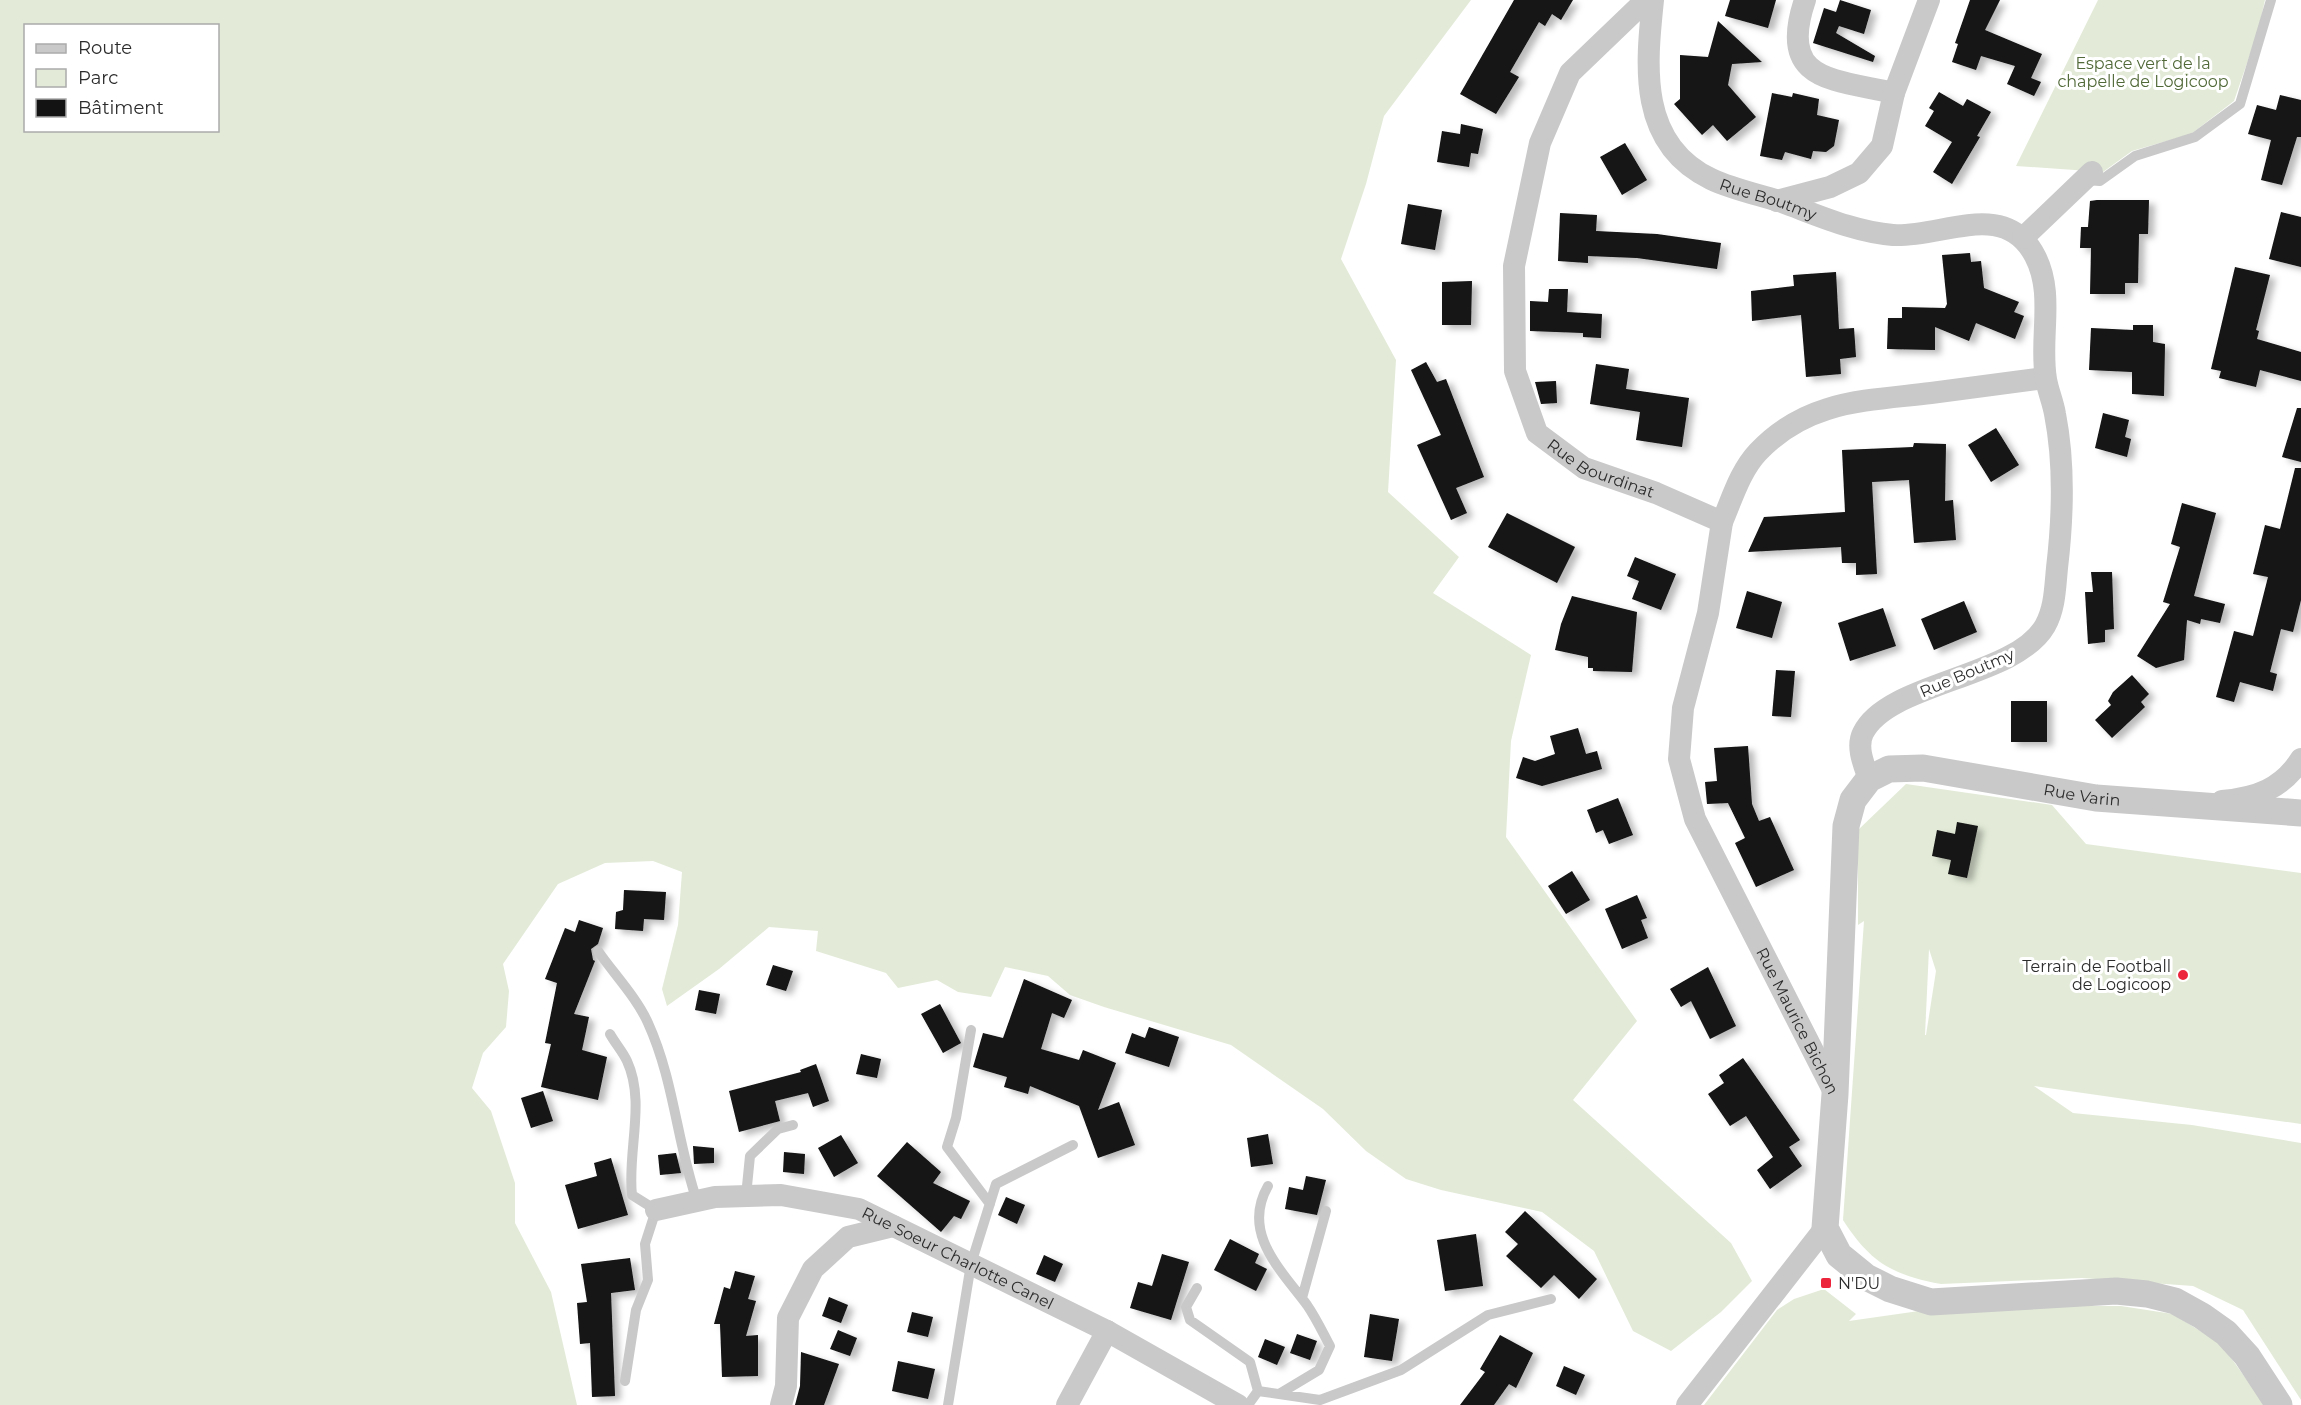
<svg xmlns="http://www.w3.org/2000/svg" width="2301" height="1405" font-family="Montserrat,sans-serif">
  <defs>
    <filter id="shadow"><feDropShadow dx="6" dy="4" stdDeviation="3" flood-color="#0004"/></filter>
  </defs>
  <rect width="100%" height="100%" fill="#fff"/>
  <path fill="#e3ebd8" fill-rule="evenodd" d="M0 0H1471L1384 116 1366 184 1341 259 1396 360 1388 492 1459 557 1433 593 1531 655 1511 741 1506 837 1637 1021 1573 1100 1731 1243 1752 1281 1721 1312 1671 1351 1633 1331 1594 1251 1542 1212 1441 1190 1406 1179 1366 1151 1323 1109 1231 1045 1104 1007 1070 995 1048 976 1005 967 991 997 958 992 937 980 898 988 886 973 816 951 818 931 769 927 719 969 667 1006 662 989 678 925 682 872 653 861 605 863 558 884 503 964 509 991 506 1027 483 1053 472 1088 491 1111 515 1183V1223L551 1292 577 1405H0ZM26 26H218V130H26Z
    M2098 0H2265L2258 31 2234 101 2191 134 2132 151 2103 172 2016 166Z
    M1906 784 2052 805 2086 844 2301 873V1124L2034 1086 2073 1113 2192 1125 2301 1143V1400L2243 1310 2193 1286 2082 1278 1941 1284C1892 1275 1870 1262 1843 1220L1864 921 1858 925V830ZM1929 949 1936 971 1926 1035H1925Z
    M1824 1289 1856 1314 1849 1321 1954 1306H2121L2173 1314 2221 1344 2265 1405H1704L1777 1310 1794 1299Z"/>
  <path fill="#131313" filter="url(#shadow)" d="M1514 0H1573L1561 20 1552 14 1545 26 1539 22 1510 72 1519 77 1496 114 1460 94Z
    M1730 0H1776L1768 28 1725 16Z
    M1840 0 1871 10 1864 34 1839 26 1836 33 1875 56 1873 62 1813 43 1824 8 1836 12Z
    M1970 0H2000L1985 30 2042 54 2031 78 2041 82 2034 96 2007 84 2015 66 1981 56 1976 70 1952 62 1958 44 1955 43Z
    M1718 21 1762 62 1732 64 1728 85 1756 117 1727 141 1713 125 1702 135 1674 104 1680 99V55L1708 57Z
    M1939 92 1963 106 1967 99 1991 112 1977 136 1980 137 1952 184 1933 172 1952 142 1925 126 1934 111 1929 108Z
    M1772 93 1792 97 1793 93 1819 99 1817 115 1839 120 1834 146 1826 152 1813 151 1811 159 1785 152 1782 160 1760 156Z
    M2280 95 2301 100V137H2297L2282 185 2261 180 2271 140 2248 134 2257 105 2276 110Z
    M1461 124 1483 129 1478 154 1471 153 1469 167 1437 162 1442 131 1460 134Z
    M1625 143 1647 180 1622 195 1600 157Z
    M2097 200H2149L2148 234H2139L2138 283H2125V294H2090L2091 248H2080L2081 227H2088L2090 201Z
    M1408 204 1442 210 1435 250 1401 244Z
    M2281 212 2301 217V267L2269 259Z
    M1560 213 1597 215 1596 231 1657 234 1721 243 1717 269 1637 258 1588 256V263L1558 261Z
    M1970 253 1971 262 1981 261 1984 288 2019 302 2014 312 2024 316 2015 339 1976 323 1969 341 1935 327V350L1887 349 1888 318H1902V307L1945 308 1947 304 1942 255Z
    M2235 267 2270 275 2256 330 2259 331 2257 339 2301 352V381L2260 370 2256 387 2219 378 2221 371 2211 369Z
    M1836 272 1839 329 1854 328 1856 357 1840 359 1841 374 1806 377 1801 315 1752 321 1751 291 1794 286 1793 275Z
    M1472 281 1471 325H1442V282Z
    M1549 289H1568L1567 312 1602 314 1601 338 1583 337V333L1530 331V301L1548 302Z
    M2133 325H2153V342L2165 344 2164 396 2132 394V372L2089 370 2091 328 2133 330Z
    M1426 362 1437 382 1446 379 1484 477 1456 488 1467 513 1451 520 1417 445 1441 435 1411 370Z
    M1596 364 1629 369 1626 389 1689 398 1682 447 1636 440 1640 412 1590 404Z
    M1556 381 1557 403 1541 404 1535 382Z
    M2297 408H2301V462L2282 457Z
    M2103 413 2129 420 2125 437 2131 439 2127 457 2095 448Z
    M1996 428 2019 465 1991 482 1968 445Z
    M1914 443 1946 444 1945 501 1953 500 1956 540 1914 543 1909 480 1872 482 1877 574 1856 575V563H1842L1841 547 1748 552 1764 517 1845 512 1842 450 1913 447Z
    M2295 468H2301V600L2293 632 2281 629 2270 672 2277 674 2273 691 2240 682 2234 702 2216 697 2234 631 2253 636 2268 577 2253 574 2265 525 2280 529Z
    M2182 503 2216 513 2194 596 2225 604 2220 623 2201 619 2200 624 2187 620 2184 660 2156 668 2137 656 2170 604 2163 602 2180 547 2171 544Z
    M1507 513 1575 547 1557 583 1488 547Z
    M1635 557 1676 574 1661 610 1632 599 1639 581 1627 576Z
    M2091 572H2112L2114 629 2105 630V642L2088 644 2085 592H2093Z
    M1747 591 1782 602 1772 638 1736 628Z
    M1572 596 1637 612 1632 672 1593 671V668H1588V657L1555 650 1561 624Z
    M1964 601 1977 632 1934 650 1921 619Z
    M1883 608 1896 646 1850 661 1838 623Z
    M1776 670 1795 671 1791 717 1772 716Z
    M2132 675 2149 694 2141 702 2145 707 2112 738 2095 720 2111 705 2108 701 2113 692Z
    M2011 701H2047V742H2011Z
    M1578 728 1586 754 1597 751 1602 769 1542 786 1516 778 1523 757 1535 761 1555 754 1550 736Z
    M1748 746 1752 804 1759 821 1770 817 1794 870 1756 887 1735 843 1745 838 1728 803 1707 804 1705 782 1717 781 1714 748Z
    M1618 798 1633 835 1609 844 1603 830 1596 833 1587 810Z
    M1957 822 1978 826 1967 878 1948 874 1951 860 1932 856 1937 830 1955 834Z
    M1572 871 1590 900 1566 914 1548 886Z
    M624 890 666 892 664 920 644 919 643 931 615 929 616 912 623 910Z
    M1637 895 1647 918 1641 920 1648 938 1622 949 1605 909Z
    M579 920 603 928 598 944 591 949 593 960 595 961 574 1014 589 1017 582 1050 607 1057 598 1100 541 1087 551 1044 545 1043 557 983 545 979 565 928 575 932Z
    M773 965 793 971 786 991 766 985Z
    M1708 967 1736 1026 1710 1039 1691 1001 1681 1007 1670 989Z
    M1024 979 1072 1000 1064 1018 1052 1013 1041 1049 1079 1060 1083 1050 1116 1063 1098 1110 1119 1102 1135 1145 1098 1158 1079 1106 1030 1086 1028 1094 1004 1087 1007 1077 973 1067 983 1033 1003 1038Z
    M699 990 720 994 716 1014 695 1010Z
    M940 1004 961 1043 943 1053 921 1014Z
    M1149 1027 1179 1037 1169 1067 1125 1053 1132 1033 1145 1038Z
    M861 1054 881 1059 877 1078 856 1074Z
    M1743 1058 1800 1140 1789 1147 1802 1166 1770 1189 1757 1170 1773 1157 1746 1116 1730 1126 1708 1094 1724 1083 1719 1075Z
    M816 1064 829 1101 813 1107 808 1093 775 1101 780 1121 739 1132 729 1091 801 1072 800 1070Z
    M543 1091 553 1121 531 1128 521 1098Z
    M1268 1134 1273 1164 1251 1167 1247 1138Z
    M841 1135 858 1163 834 1177 818 1148Z
    M907 1142 941 1172 933 1183 970 1201 961 1219 954 1216 941 1232 877 1176Z
    M693 1146 714 1148V1163L694 1164Z
    M784 1152 805 1154 804 1174 783 1172Z
    M676 1153 681 1173 660 1175 658 1155Z
    M611 1158 628 1215 578 1229 565 1185 597 1176 594 1163Z
    M1306 1176 1326 1180 1317 1215 1285 1209 1289 1187 1303 1190Z
    M1006 1197 1025 1205 1017 1224 998 1215Z
    M1525 1211 1597 1279 1579 1299 1554 1275 1541 1288 1506 1256 1518 1244 1505 1232Z
    M1476 1234 1483 1286 1445 1291 1437 1240Z
    M1230 1239 1259 1254 1255 1263 1267 1269 1256 1291 1214 1270Z
    M1162 1254 1189 1262 1171 1320 1130 1308 1138 1282 1152 1286Z
    M1044 1255 1063 1264 1055 1282 1036 1274Z
    M630 1258 635 1290 611 1293 615 1396 592 1397 590 1343 580 1344 577 1303 587 1302 581 1264Z
    M735 1271 755 1276 748 1299 756 1301 746 1336 758 1335V1376L722 1377 720 1324H714L724 1287 730 1289Z
    M829 1297 848 1305 841 1323 822 1316Z
    M912 1312 933 1317 928 1337 907 1332Z
    M1370 1314 1399 1319 1392 1361 1364 1357Z
    M838 1330 857 1338 850 1356 830 1349Z
    M1297 1334 1317 1341 1310 1360 1290 1353Z
    M1500 1335 1533 1353 1516 1388 1509 1384 1494 1405H1460L1485 1372 1480 1369Z
    M1265 1339 1285 1347 1277 1365 1258 1357Z
    M801 1352 839 1364 824 1405H795L800 1386Z
    M898 1361 935 1369 928 1399 892 1391Z
    M1564 1366 1585 1375 1576 1395 1556 1386Z"/>
  <g fill="none" stroke-linecap="round" stroke-linejoin="round">
    <path stroke="#c9c9c9" stroke-width="10" d="M2085 180 2100 181 2135 156 2195 137 2240 104 2271 0
      M598 951C614 974 637 998 648 1023 674 1080 677 1143 697 1201
      M971 1030 956 1118 947 1147 990 1204
      M610 1034C615 1043 623 1052 627 1061 646 1102 627 1152 632 1195L656 1210 645 1244 648 1280 636 1310 625 1381
      M1268 1186C1241 1233 1281 1270 1307 1305 1316 1318 1323 1333 1330 1346L1319 1370 1279 1394
      M746 1196 750 1156 778 1129 793 1125
      M1197 1288 1186 1307 1190 1320 1250 1362 1258 1391
      M1302 1298 1326 1211
      M948 1405 971 1264 996 1184 1073 1145
      M1248 1405 1258 1391 1320 1400 1401 1370 1488 1315 1551 1299"/>
    <g stroke="#c9c9c9" stroke-width="22">
      <path id="s1" d="M1646 0 1570 73 1540 143 1514 266 1515 371 1537 433 1584 468 1656 493 1722 522C1732 499 1740 471 1758 452 1807 400 1865 401 1931 393 1969 388 2007 383 2045 378"/>
      <path id="s2" d="M1653 0C1646 67 1638 144 1711 179 1732 189 1756 194 1779 201 1815 214 1854 232 1893 235 1942 238 2005 198 2035 256 2055 294 2039 338 2046 379 2048 391 2053 402 2055 414 2065 465 2063 517 2057 568 2055 588 2055 608 2045 626 2015 678 1888 682 1863 733 1856 747 1864 765 1869 779"/>
      <path d="M1805 0C1777 82 1833 79 1894 93"/>
      <path d="M1777 201 1830 187 1859 173 1882 146 1894 93 1929 0"/>
      <path d="M2023 238 2092 172"/>
      <path id="s3" d="M1722 522 1708 613 1683 708 1679 759 1695 819 1835 1094"/>
      <path d="M2222 801C2256 798 2282 789 2301 759"/>
      <path id="s4" d="M656 1210 715 1197 781 1195 859 1209 1107 1331 1238 1405"/>
      <path d="M781 1405 786 1386 788 1318 813 1269 848 1237 893 1226"/>
      <path d="M1067 1405 1107 1331"/>
      <path d="M1687 1405 1825 1228"/>
    </g>
    <path stroke="#c9c9c9" stroke-width="27" id="s5" d="M2279 1405 2247 1356 2226 1333 2202 1316 2175 1301 2147 1294 2116 1291 1931 1302 1890 1289 1866 1277 1839 1255 1825 1228 1835 1094 1846 826 1853 800 1869 779 1889 769 1923 768 2096 798 2301 813"/>
  </g>
  <g fill="#ec253c" stroke="#fff" stroke-width="2">
    <circle cx="2183" cy="975" r="6"/>
    <rect x="1820" y="1277" width="12" height="12" rx="3"/>
  </g>
  <g text-anchor="middle" dominant-baseline="central" stroke-width="6" stroke-linejoin="round" paint-order="stroke">
    <g font-size="16" fill="#516938" stroke="#fff">
      <text x="2143" y="63">Espace vert de la<tspan x="2143" dy="18">chapelle de Logicoop</tspan></text>
    </g>
    <g font-size="16" fill="#2c2c2c" stroke="#fff">
      <text stroke="none"><textPath href="#s2" startOffset="264">Rue Boutmy</textPath></text>
      <text stroke="none"><textPath href="#s1" startOffset="552">Rue Bourdinat</textPath></text>
      <text transform="translate(1967 673) rotate(-23)">Rue Boutmy</text>
      <text stroke="none"><textPath href="#s5" startOffset="1204">Rue Varin</textPath></text>
      <text stroke="none"><textPath href="#s3" startOffset="530">Rue Maurice Bichon</textPath></text>
      <text stroke="none"><textPath href="#s4" startOffset="316">Rue Soeur Charlotte Canel</textPath></text>
    </g>
    <g font-size="16" fill="#2c2c2c" stroke="#fff" text-anchor="end">
      <text x="2171" y="966">Terrain de Football<tspan x="2171" dy="18">de Logicoop</tspan></text>
      <text x="1838" y="1283" text-anchor="start">N'DU</text>
    </g>
  </g>
  <rect x="24" y="24" width="195" height="108" fill="#ffffff" stroke="#ababab" stroke-width="1.5"/>
  <rect x="36" y="44" width="30" height="9" fill="#c9c9c9" stroke="#ababab" stroke-width="1.5"/>
  <text x="78" y="54" font-size="18" fill="#2c2c2c">Route</text>
  <rect x="36" y="69" width="30" height="18" fill="#e3ebd8" stroke="#ababab" stroke-width="1.5"/>
  <text x="78" y="84" font-size="18" fill="#2c2c2c">Parc</text>
  <rect x="36" y="99" width="30" height="18" fill="#131313" stroke="#ababab" stroke-width="1.5"/>
  <text x="78" y="114" font-size="18" fill="#2c2c2c">Bâtiment</text>
</svg>
